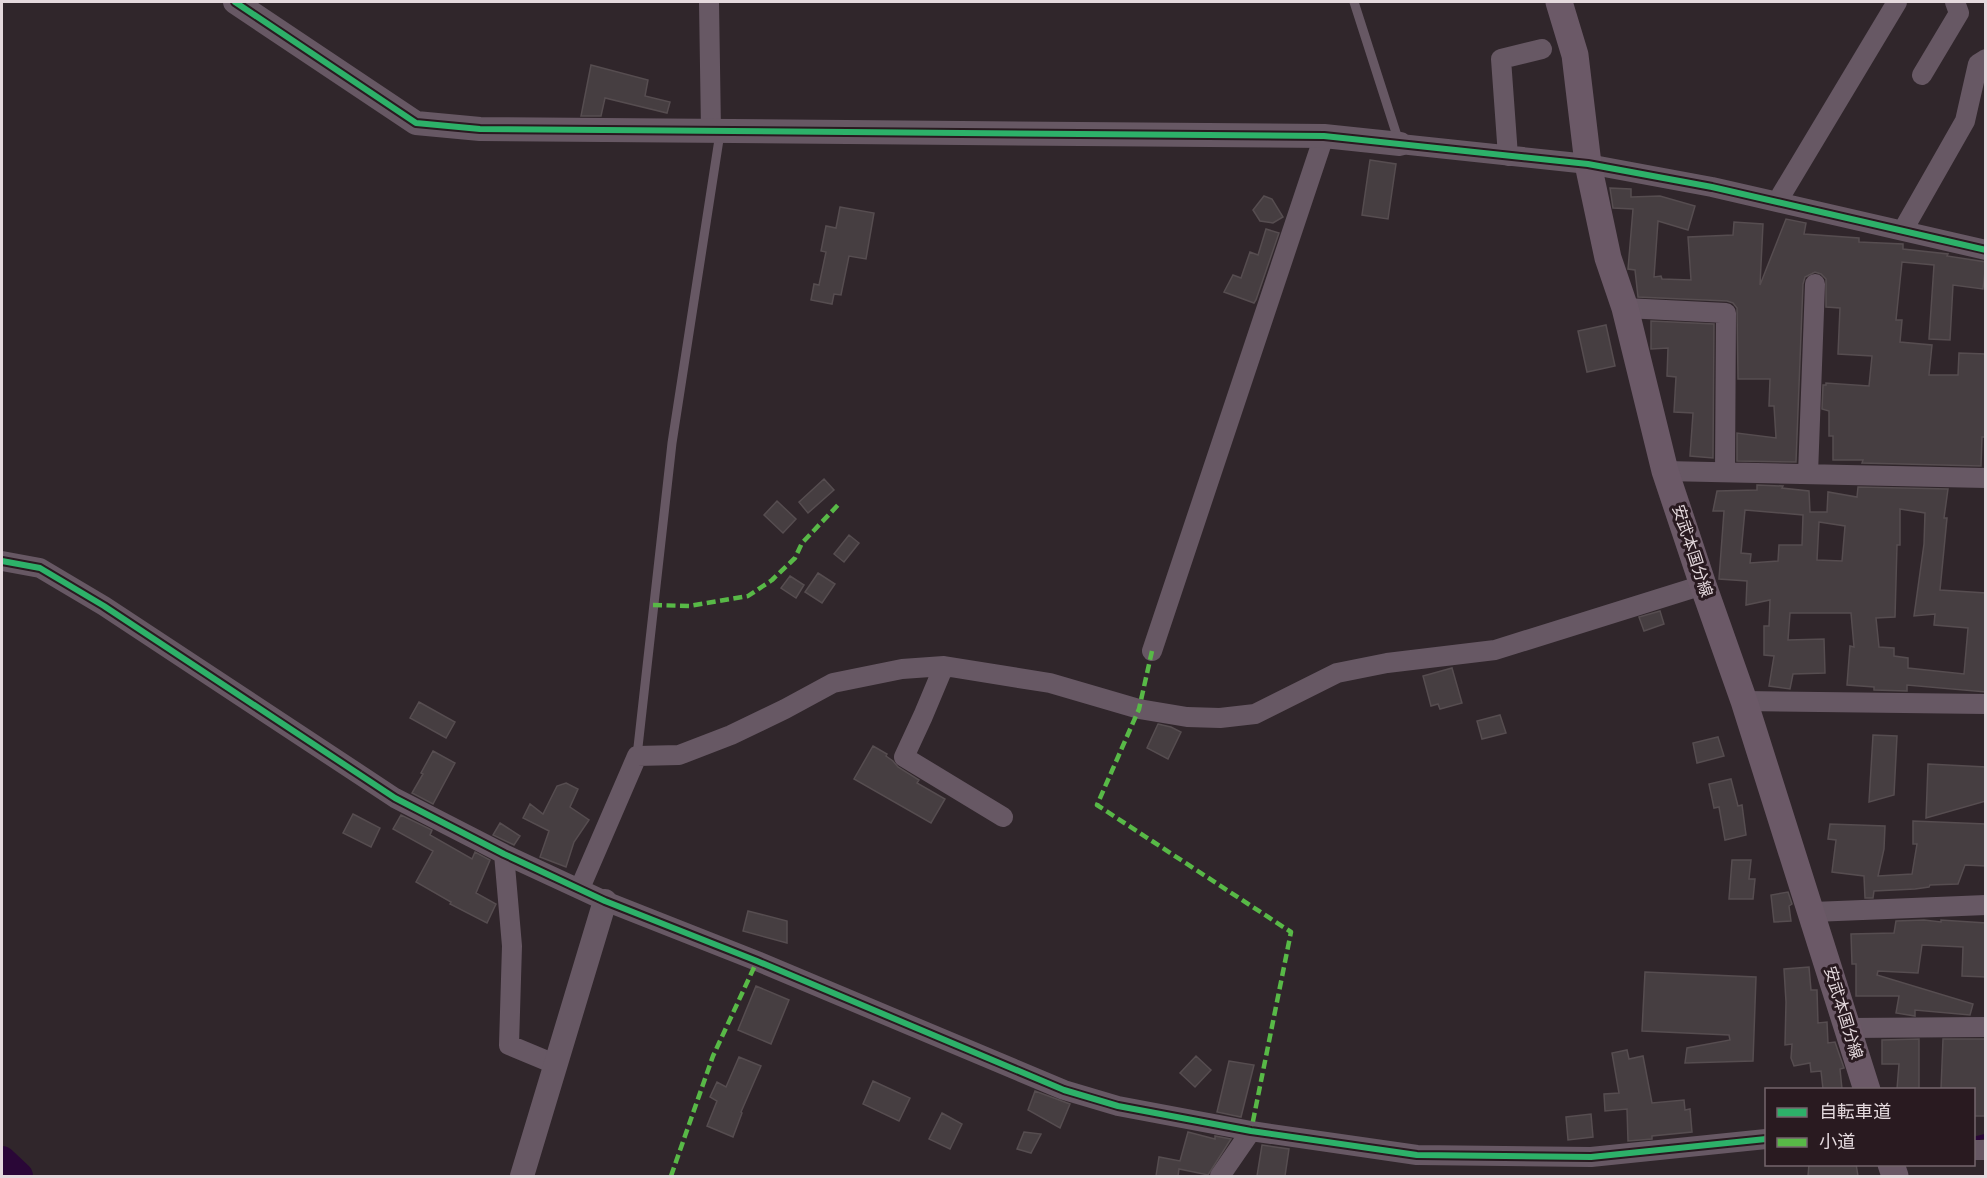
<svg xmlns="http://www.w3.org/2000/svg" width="1987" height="1178" font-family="'Nunito Sans','Noto Sans JP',sans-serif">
  <rect width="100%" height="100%" fill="#30262b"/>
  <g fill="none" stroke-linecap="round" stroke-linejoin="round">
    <path stroke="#2a0737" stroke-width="4.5" d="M1974 1139 1986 1136"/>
    <path stroke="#2a0737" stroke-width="28" d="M2 1160 19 1176"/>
  </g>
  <path fill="#463e41" stroke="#564d50" stroke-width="1.5" fill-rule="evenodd" d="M591 65 648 80 645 96 670 102 667 113 605 98 601 116H581Z
    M1370 160 1396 164 1388 219 1362 215Z
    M1610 188 1631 189V197L1660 196 1695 206 1688 230 1658 221 1654 277 1661 276 1662 279 1691 280 1688 237 1733 235 1734 222 1763 224 1760 285 1786 219 1806 223 1804 234 1859 238V242L1903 244V249L1948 254 1947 256 1986 262 1983 289 1953 285 1950 340 1929 339 1934 265 1902 262 1896 320H1902L1900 342 1932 345 1929 375H1958L1959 353 1986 354V437H1982L1981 466 1862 463 1863 460H1833V436H1829V411L1822 409 1823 385H1826V383L1869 386 1872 356 1838 354 1840 308 1826 307V279L1821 274 1815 272 1805 277 1803 284 1796 462 1737 461V433L1776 438 1774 406H1769L1770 379H1738L1737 308 1733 303 1727 301 1638 297 1635 270 1628 269 1633 209 1613 208Z
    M1264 196 1272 199 1283 217 1273 223 1260 221 1253 210Z
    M840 207 874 213 866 259 849 256 841 295 834 294 832 304 811 300 814 284 819 285 826 252 821 251 826 226 836 228Z
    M1266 229 1279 233 1256 300 1254 303 1224 292 1233 275 1241 278 1250 252 1258 255Z
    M1651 321 1714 324 1713 458 1690 456 1693 413 1674 412 1676 377 1667 376 1668 348 1651 349Z
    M1606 325 1615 366 1587 372 1578 331Z
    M824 479 834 490 808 513 799 502Z
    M1757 485 1783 486 1782 488 1809 491 1810 512H1827L1828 492 1857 497 1858 487 1948 489 1944 518H1947L1940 590 1986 593V692L1907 685V691L1874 690V687L1847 685 1850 646 1854 647 1851 613H1790L1788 640 1824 639 1825 673 1793 674 1790 689 1769 686 1774 656 1764 655V626H1769L1770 600 1746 605 1747 581 1719 579 1724 511H1713L1717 491 1757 490ZM1900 509 1925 513 1924 544 1914 616 1935 614 1934 625 1968 628 1964 674 1908 668V658L1894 656V648L1879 647 1876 618 1895 617 1897 545H1900ZM1745 510 1803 515 1802 545H1779L1778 561 1750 563 1751 554 1741 553ZM1819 522 1845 526 1842 561 1817 560Z
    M777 501 796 519 783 533 764 515Z
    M849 535 859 543 844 562 834 554Z
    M818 573 835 584 822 603 805 592Z
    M790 576 804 585 796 598 781 588Z
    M1660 611 1664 624 1644 631 1639 617Z
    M1452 668 1462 703 1440 709 1438 704 1431 706 1423 676Z
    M419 702 455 722 446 738 410 718Z
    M1500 715 1506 733 1482 739 1477 721Z
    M1158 724 1171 727 1181 732 1168 759 1147 748Z
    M1873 735 1897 736 1894 795 1869 802Z
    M1718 737 1724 756 1697 763 1693 743Z
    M873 746 887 754 886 756 893 761 898 767 919 780 917 783 945 799 931 823 854 779Z
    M433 751 455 763 433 804 412 793 423 774 421 773Z
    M1928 764 1986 767V801L1926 818Z
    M1731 779 1738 806 1742 805 1746 835 1725 840 1719 807 1714 808 1709 784Z
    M566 783 578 789 570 807 589 820 574 842 566 867 540 857 549 831 523 818 530 804 543 814 557 786Z
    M353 814 380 828 371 847 343 833Z
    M401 815 432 830 430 835 472 859 475 852 490 860 476 893 496 904 487 923 450 904 451 902 416 882 433 851 393 829Z
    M1913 821 1986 824V866L1965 865 1958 884 1930 885 1929 887 1915 889 1874 891 1873 898H1865L1864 876 1832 872 1836 840 1828 839 1830 824 1885 826 1884 849 1878 876 1912 874 1917 844H1913Z
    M500 823 520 836 514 845 493 835Z
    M1732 860H1751L1749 879H1755L1753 899H1729Z
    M1788 892 1792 904 1789 906 1791 921 1774 922 1771 895Z
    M748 911 787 921V943L743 931Z
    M1924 920 1941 922V920L1986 923V977L1962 976 1963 947 1922 945 1918 973 1878 971 1877 975 1973 1004 1970 1015 1915 1010V1016L1896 1013 1899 996H1856V964H1852L1851 934 1894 933 1896 921Z
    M1809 967 1811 990H1817L1818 1023 1827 1022 1828 1043 1835 1042 1844 1068 1840 1069 1842 1089H1823L1821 1071 1811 1072 1810 1063 1794 1066 1791 1058 1792 1044 1785 1045 1786 1002 1784 969Z
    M1645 972 1756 977 1753 1061 1685 1063 1687 1048 1730 1040 1729 1035 1642 1031Z
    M756 986 789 1000 771 1044 738 1030Z
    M1919 1039V1089H1897L1899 1064H1882V1040Z
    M1943 1039H1986V1116H1974V1089H1941Z
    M1627 1050 1629 1059 1643 1056 1652 1103 1684 1100 1685 1110 1690 1109 1692 1132 1652 1136V1139L1628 1141 1627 1109 1605 1111 1604 1094 1619 1093 1612 1053Z
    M1196 1056 1211 1070 1195 1087 1180 1073Z
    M739 1057 761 1066 741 1112 742 1113 733 1137 707 1126 717 1101 710 1097 717 1082 726 1087Z
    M1229 1061 1254 1065 1241 1117 1217 1112Z
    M873 1081 910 1098 899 1121 863 1104Z
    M1035 1091 1070 1104 1060 1128 1028 1110Z
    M942 1113 962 1124 950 1149 929 1139Z
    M1591 1114 1593 1137 1568 1140 1566 1117Z
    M1024 1132 1041 1134 1031 1153 1017 1149Z
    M1188 1132 1215 1139V1136L1231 1139 1208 1175 1179 1169 1178 1176H1156L1159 1157 1180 1161Z
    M1262 1145 1289 1149 1285 1176H1257Z
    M1809 1164H1856L1858 1176H1808Z"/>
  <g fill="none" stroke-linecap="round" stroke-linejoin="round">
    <path stroke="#675864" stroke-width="9" d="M1354 2 1399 142
      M637 756 672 443 720 133"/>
    <path stroke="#675864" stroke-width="20" d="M709 2 711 131
      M1922 75 1959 13 1955 2
      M1400 144 1588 164 1712 187 1986 250
      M1508 156 1501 59 1542 49
      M1777 202 1897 2
      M1903 230 1965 121 1978 64 1986 59
      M1625 308 1726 313 1725 472
      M1665 471 1986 478
      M1808 474 1815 284
      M2 561 40 568 104 606 395 798 504 854 605 901 757 961 1064 1090 1118 1106 1251 1131 1417 1155 1591 1157 1766 1139
      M1152 651 1324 136
      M944 666 923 716 904 757 1003 817
      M1744 701 1986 704
      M504 854 512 946 509 1045 557 1065
      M580 888 637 756 679 755 731 735 785 709 833 683 902 669 944 666 1050 683 1139 709 1187 717 1220 718 1255 714 1337 673 1387 663 1495 650 1703 585
      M1813 912 1986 905
      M1848 1028 1986 1027
      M1974 1150H1986
      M1220 1176 1251 1131"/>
    <path stroke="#675864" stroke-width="24" d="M235 2 416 123 480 129 1324 136 1400 144
      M522 1176 605 901"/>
    <path stroke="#6b5967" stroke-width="27" d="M1559 2 1575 55 1588 164 1608 258 1625 308 1665 471 1703 585 1744 701 1867 1090
      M1891 1164 1895 1176"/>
    <path stroke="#58b947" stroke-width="4.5" stroke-dasharray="9 4.5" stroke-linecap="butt" d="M653 605 689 606 748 596 772 580 795 558 802 543 838 505
      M1152 651 1139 709 1097 805 1291 932 1251 1131
      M671 1176 713 1056 757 961"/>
    <g stroke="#291a20" stroke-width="10">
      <path id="cycleway" d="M235 2 416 123 480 129 1324 136 1588 164 1712 187 1986 250
        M2 561 40 568 104 606 395 798 504 854 605 901 757 961 1064 1090 1118 1106 1251 1131 1417 1155 1591 1157 1766 1139"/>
    </g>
    <use href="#cycleway" stroke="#2db169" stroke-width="6"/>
  </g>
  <g text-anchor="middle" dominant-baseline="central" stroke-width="6" stroke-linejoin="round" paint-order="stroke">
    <g font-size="16" fill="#e4d9dd" stroke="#291a20">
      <text transform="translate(1692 551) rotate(72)">安武本国分線</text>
      <text transform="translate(1843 1013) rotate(73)">安武本国分線</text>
    </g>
  </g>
  <rect width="1987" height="1178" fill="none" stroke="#e4d9dd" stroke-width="6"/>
  <rect x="1765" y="1088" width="210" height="78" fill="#291a20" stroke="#74666c" stroke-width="1.5"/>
  <rect x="1777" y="1108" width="30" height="9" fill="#2db169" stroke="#74666c" stroke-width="1.5"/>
  <text x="1819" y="1118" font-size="18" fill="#e4d9dd">自転車道</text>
  <rect x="1777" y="1138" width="30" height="9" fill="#58b947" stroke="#74666c" stroke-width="1.5"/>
  <text x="1819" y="1148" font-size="18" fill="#e4d9dd">小道</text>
</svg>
